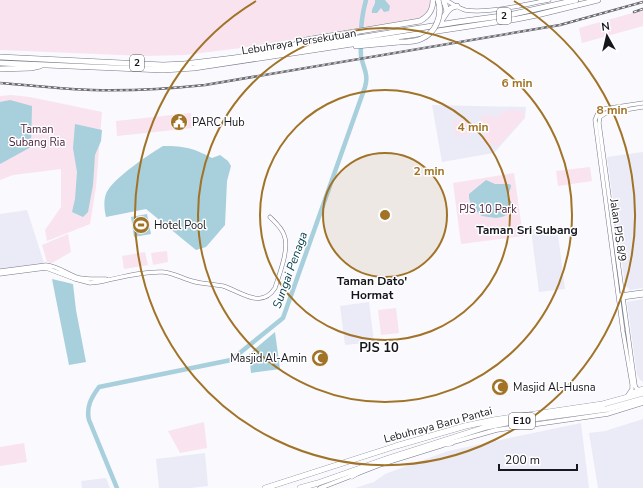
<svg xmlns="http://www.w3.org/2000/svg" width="643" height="488" font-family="'Nunito Sans',sans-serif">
  <rect width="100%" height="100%" fill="#f9f9fe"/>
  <path fill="#eaebf7" d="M432 105 526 107 525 118 494 153 442 162Z
    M643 152V288L630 290 625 285 607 157Z
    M27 210 44 263 0 270V214Z
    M557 227 565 289 539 292 531 230Z
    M643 299V382L640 380 637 375 627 302Z
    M369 302 374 342 345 345 340 306Z
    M643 419V488H598L589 433 605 431Z
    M581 423 589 488H355L374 482 385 474 448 451Z
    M205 453 208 486 190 488H159L156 459Z
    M106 478 110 488H82L81 481Z"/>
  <path fill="#f9e3ef" d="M0 0H432C431 13 426 16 414 20L241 48 185 55 145 56 0 50Z
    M643 10V26L582 43 579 28Z
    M11 95 30 97 102 112 96 187 90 224 47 241 45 230 61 207V169L13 175 0 180V96Z
    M508 110 524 111V118L499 146 485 143 481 116 492 115V117L501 116V111L507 112Z
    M191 113 193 128 117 136 116 121Z
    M469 119 471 134 455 136 453 121Z
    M590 167 592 181 558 186 556 171Z
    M514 173 523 236 461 244 453 183Z
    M68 234 71 252 52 263 47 262 42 245Z
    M167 251 168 262 153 265 151 253Z
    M145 252 148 265 124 269 122 256Z
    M396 308 399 333 381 335 378 310Z
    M204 422 207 448 180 453 168 431Z
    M24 443 27 462 0 466V447Z"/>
  <path fill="#a7cfdc" d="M375 0H385L390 6 389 11 384 12 381 8 377 13H372C371 8 376 5 375 0Z
    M10 100 32 106 31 147 0 164V102Z
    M75 124 102 130 101 141 95 155 93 185 88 212 83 217 72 212 75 199 77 172 73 148Z
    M163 146C185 146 193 148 212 158L220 155 228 161 231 166 227 181 225 225 206 247 196 250 146 209 106 217C104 209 103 197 108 190 116 177 149 154 163 146Z
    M486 180 495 184H509L511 185C511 191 507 193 508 198L513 204 515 208 514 210 517 214H509L502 217 496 218 482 216 478 213 471 204 469 198V194Z
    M147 214 151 234 134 237 131 217Z
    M52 279 73 284 76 310 86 362 69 365Z
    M275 332 280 369 251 373 249 354Z"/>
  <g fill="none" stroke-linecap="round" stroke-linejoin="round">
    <path stroke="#a7cfdc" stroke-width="4.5" d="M117 488 89 420C86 407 91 398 99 387L231 360 283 318 365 87C369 74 363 68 361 56 360 38 361 17 366 0"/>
    <g stroke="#75778a" stroke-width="4.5">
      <path id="tertiary" d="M446 0C452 4 459 8 465 10 488 14 526 4 549 0
        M600 117 599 123 635 385 636 388 640 390
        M600 117 606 113 643 107
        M0 271 46 265C57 266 66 273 76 277 86 280 96 279 106 279
        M0 274 46 268 75 279 90 283 99 282C119 278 142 271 163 272 173 273 182 278 192 281 202 284 213 284 223 286 240 291 261 310 275 288 279 275 290 248 284 235 282 228 275 222 270 217
        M621 295 643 292
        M621 298 643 295
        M628 395 632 389V384L623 332 595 120 598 113 603 109 643 103"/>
    </g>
    <g stroke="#75778a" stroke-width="5">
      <path id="secondary" d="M450 443 496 430 607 414 643 403
        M320 488 382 464 443 445"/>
    </g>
    <g stroke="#75778a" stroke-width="6">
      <path id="trunk" d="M447 12 451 8 457 6
        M439 24 447 12 445 4 441 0
        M356 46 399 42
        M289 47 306 40 420 21C429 16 433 10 433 0
        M0 57 163 65 184 64 234 58 457 22 509 15 576 0
        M0 63 163 70 194 68 517 19 537 15 598 0
        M0 69 31 68 40 66"/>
    </g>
    <g stroke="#75778a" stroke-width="6">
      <path id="motorway" d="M633 393 643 389
        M440 444 451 443
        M352 476 361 470
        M265 488 396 446 465 426 494 420 603 404 643 393
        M300 488 318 483 389 458 486 427 516 421 607 409 643 399"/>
    </g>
    <use href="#tertiary" stroke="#fff" stroke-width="3.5"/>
    <use href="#secondary" stroke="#fff" stroke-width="4"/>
    <use href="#trunk" stroke="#fff" stroke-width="5"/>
    <use href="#motorway" stroke="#fff" stroke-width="5.5"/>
    <g stroke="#6a6a71" stroke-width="2.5">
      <path id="rail" d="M634 12 643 9
        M0 83C30 85 61 89 92 90 129 91 167 89 205 85L560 25 643 2"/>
    </g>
    <use href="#rail" stroke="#fff" stroke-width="1" stroke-dasharray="3" stroke-linecap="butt"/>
    <g stroke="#75778a" stroke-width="6" stroke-linecap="butt">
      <path id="trunk-bridge" d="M399 42C406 42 414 42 421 39 436 33 443 15 438 0"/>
    </g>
    <use href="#trunk-bridge" stroke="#fff" stroke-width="5"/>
  </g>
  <circle cx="385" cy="215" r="62" fill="#a17326" fill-opacity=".12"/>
  <g fill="none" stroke="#a17326" stroke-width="2">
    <circle cx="385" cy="215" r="62"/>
    <circle cx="385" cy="215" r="125"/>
    <circle cx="385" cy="215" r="187"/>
    <path d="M514 1A250 250 0 1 1 256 1"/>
  </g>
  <defs>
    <g id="civic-disc" transform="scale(0.9)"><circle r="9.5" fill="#a17326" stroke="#fff"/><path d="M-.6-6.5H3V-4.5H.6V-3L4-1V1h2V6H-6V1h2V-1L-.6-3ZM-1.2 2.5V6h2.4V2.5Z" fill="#fff"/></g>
    <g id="stadium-disc" transform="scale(0.9)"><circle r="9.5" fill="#a17326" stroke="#fff"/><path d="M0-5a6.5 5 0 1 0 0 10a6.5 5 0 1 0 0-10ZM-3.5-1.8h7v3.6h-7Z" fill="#fff"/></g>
    <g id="mosque-disc" transform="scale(0.9)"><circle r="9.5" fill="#a17326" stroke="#fff"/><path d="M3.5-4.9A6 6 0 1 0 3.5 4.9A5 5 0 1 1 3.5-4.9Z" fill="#fff"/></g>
  </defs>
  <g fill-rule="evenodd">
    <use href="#civic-disc" x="179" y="122"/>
    <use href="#stadium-disc" x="141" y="225"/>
    <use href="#mosque-disc" x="320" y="358"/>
    <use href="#mosque-disc" x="500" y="387"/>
  </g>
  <g text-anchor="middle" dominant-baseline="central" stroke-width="3" stroke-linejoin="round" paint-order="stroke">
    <g fill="#fff" stroke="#5c5c62" stroke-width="1">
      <rect x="497" y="8" width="14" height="16" rx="3"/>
      <rect x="130" y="55" width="14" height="16" rx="3"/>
      <rect x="509" y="413" width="26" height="16" rx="3"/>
    </g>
    <g font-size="10" font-weight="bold" fill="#16161e">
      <text x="504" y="16">2</text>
      <text x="137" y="63">2</text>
      <text x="522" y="421">E10</text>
    </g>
    <g font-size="11" fill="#16161e" stroke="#fff">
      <text transform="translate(299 42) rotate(-9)">Lebuhraya Persekutuan</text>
      <text transform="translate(618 230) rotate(82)">Jalan PJS 8/9</text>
      <text transform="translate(438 425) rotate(-15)">Lebuhraya Baru Pantai</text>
    </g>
    <g font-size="11" fill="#16161e" stroke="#fff" text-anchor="start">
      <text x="192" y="122">PARC Hub</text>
      <text x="154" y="225">Hotel Pool</text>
      <text x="307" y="358" text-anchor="end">Masjid Al-Amin</text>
      <text x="513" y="387">Masjid Al-Husna</text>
    </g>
    <g font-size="11" fill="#4a1f3b" stroke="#fff">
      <text x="37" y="129">Taman<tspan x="37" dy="13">Subang Ria</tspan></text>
      <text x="488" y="209">PJS 10 Park</text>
    </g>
    <g font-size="12" font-weight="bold" fill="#16161e" stroke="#fff">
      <text x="527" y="230">Taman Sri Subang</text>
      <text x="372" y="281">Taman Dato'<tspan x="372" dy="14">Hormat</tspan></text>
    </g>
    <g font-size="12" font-style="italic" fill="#003d4b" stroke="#fff">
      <text transform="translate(290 270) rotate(-70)">Sungai Penaga</text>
    </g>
    <g font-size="13" font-weight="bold" fill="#16161e" stroke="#fff">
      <text x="379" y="348">PJS 10</text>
    </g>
  </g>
  <circle cx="385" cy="215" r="6" fill="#a17326" stroke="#fff" stroke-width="2"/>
  <g font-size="12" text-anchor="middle" font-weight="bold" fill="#a17326" stroke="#fff" stroke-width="3" stroke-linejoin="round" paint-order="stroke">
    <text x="517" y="87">6 min</text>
    <text x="612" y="114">8 min</text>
    <text x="473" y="131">4 min</text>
    <text x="429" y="175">2 min</text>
  </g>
  <g transform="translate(607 36) rotate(352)" stroke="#ffffff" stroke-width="3" paint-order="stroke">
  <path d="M0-3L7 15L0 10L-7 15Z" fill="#16161e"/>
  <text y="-6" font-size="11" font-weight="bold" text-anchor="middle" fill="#16161e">N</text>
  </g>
  <path d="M499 464v6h78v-6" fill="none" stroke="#16161e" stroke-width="2"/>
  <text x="505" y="464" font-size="12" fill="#16161e" stroke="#ffffff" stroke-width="3" paint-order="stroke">200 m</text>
</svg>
